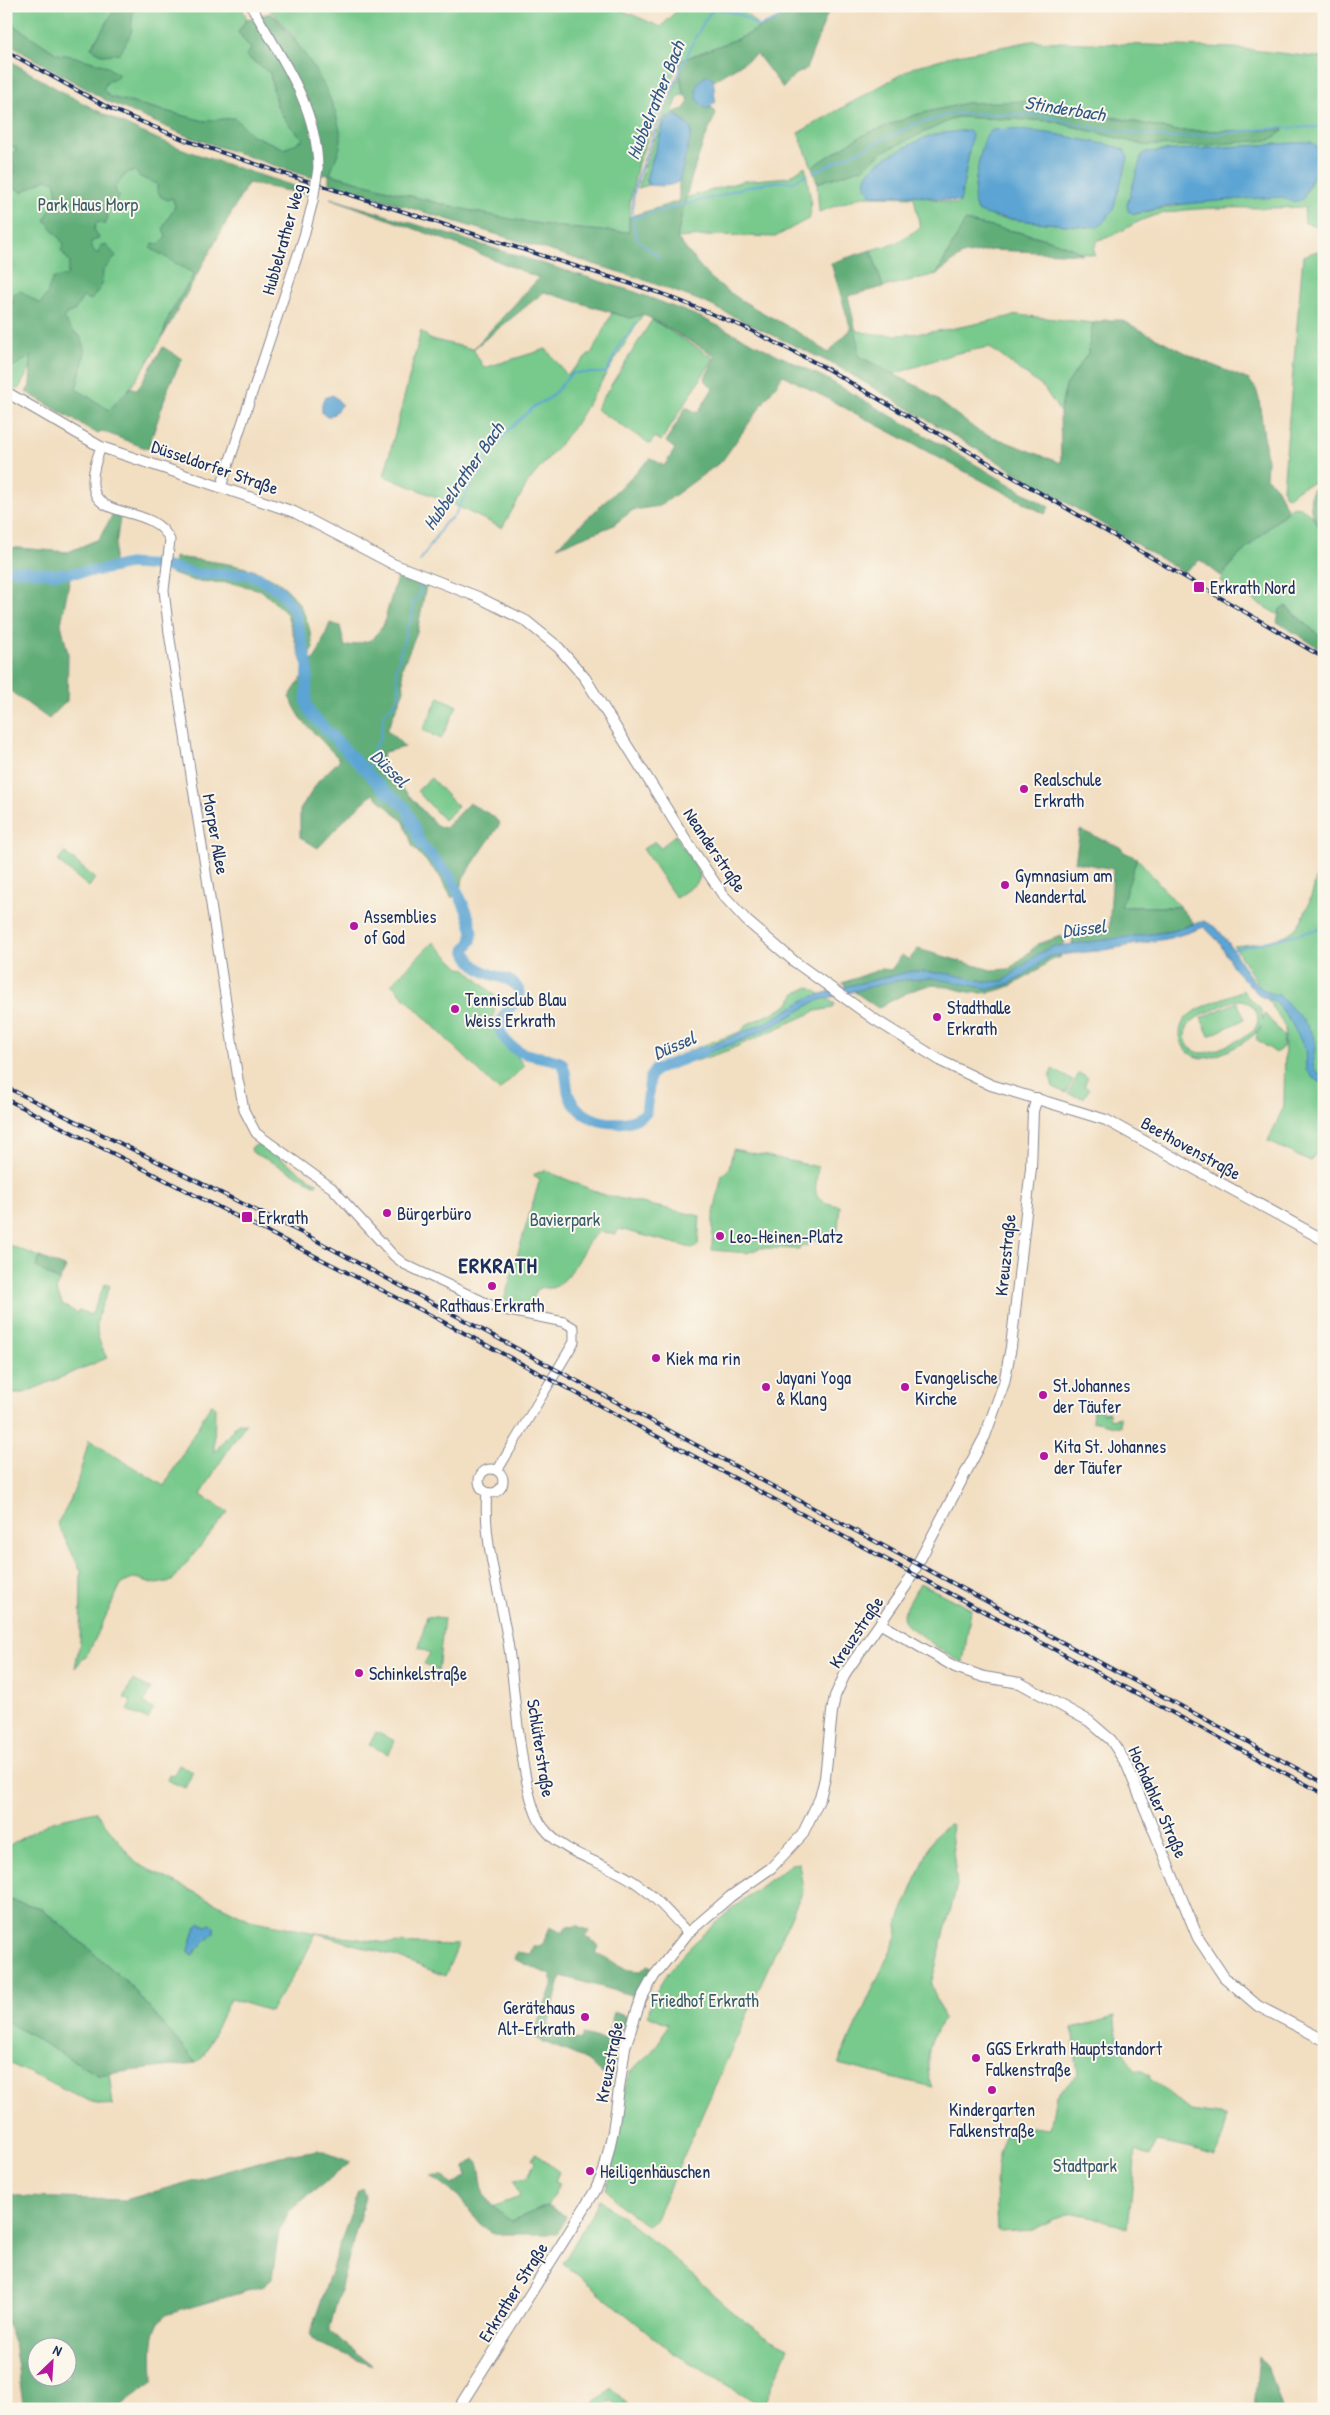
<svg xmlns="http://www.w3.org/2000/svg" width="1330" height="2415" font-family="'Patrick Hand',sans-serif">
  <rect width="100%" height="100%" fill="#fbf7ec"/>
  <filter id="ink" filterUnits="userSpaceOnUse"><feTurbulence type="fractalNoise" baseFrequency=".02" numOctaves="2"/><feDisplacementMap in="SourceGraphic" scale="10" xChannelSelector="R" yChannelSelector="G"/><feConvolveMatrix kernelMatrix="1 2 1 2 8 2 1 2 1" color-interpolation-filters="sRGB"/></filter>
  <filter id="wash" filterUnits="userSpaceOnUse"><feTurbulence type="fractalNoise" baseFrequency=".0096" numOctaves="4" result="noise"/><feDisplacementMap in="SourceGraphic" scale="20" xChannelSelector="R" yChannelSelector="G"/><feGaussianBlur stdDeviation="1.12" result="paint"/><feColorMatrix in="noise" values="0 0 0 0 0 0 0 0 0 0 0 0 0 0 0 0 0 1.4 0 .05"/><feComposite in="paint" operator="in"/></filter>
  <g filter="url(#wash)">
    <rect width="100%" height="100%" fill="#f2dec1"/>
    <path fill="#77c98c" stroke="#497c75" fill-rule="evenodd" d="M6 6H88L116 10 91 47 103 55 131 33 133 6H241L247 19 238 32 251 49 246 56 270 73 276 105 305 140 285 149 252 135 235 118 204 121 110 97 103 90 107 81 117 78 72 56 57 54 6 20Z
      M267 6H612L661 27 681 6H731L743 10 760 28 745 36 679 61 638 163 630 201 629 232C527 230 427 201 330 174L341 138 293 36Z
      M1032 41 1234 48 1324 58V227L1305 223 1304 207C1257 210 1195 203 1150 217 1131 223 1117 237 1098 240L1094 249 1095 255C1076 253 1059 243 1040 237 1016 230 990 228 965 221L937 274 883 287 871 250 894 244 920 228 914 197 863 196 819 212 817 183 863 168 882 152 957 117 1052 121 1144 145 1270 140 1283 131H1177L1096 113 966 103 915 115 861 136 812 167 798 133 914 67 952 56ZM1011 129 1055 134 1117 147 1125 150C1132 172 1100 209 1087 227L997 218 976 210C972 190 979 153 987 135L993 130ZM969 130V154L960 202 956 204 915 195H875L866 182 870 172 906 147 929 136ZM1311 142 1313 177 1303 199 1293 201 1283 196 1189 203 1135 214 1127 205 1142 155 1146 152Z
      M6 70 249 183 174 261 194 274 169 316 162 338 147 363 133 384 110 411 76 389 85 352 34 361 18 390 6 385Z
      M680 75 682 89 686 96 679 95 672 112 679 117 672 116 665 120 646 179 649 185 638 188 647 159Z
      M805 166 811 201 810 218 775 237 719 235 677 238 685 198 743 181 789 177Z
      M1317 251 1324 254V479L1301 487 1288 497 1284 494 1283 488 1303 256Z
      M612 313 630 318 643 314 573 428 529 481 502 528 446 501 384 476 421 331 430 339 473 349 484 368 546 349 567 375 592 352Z
      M1018 315 1093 323 1088 353 1066 386 1060 412 1044 388 989 347 953 354 894 374 858 356 855 330C900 344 972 324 1018 315Z
      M652 320 714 358 661 441 655 437 650 444 596 409Z
      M1293 506 1300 507 1308 512 1324 532V640L1286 606 1280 609V616L1220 581 1234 560Z
      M439 697 457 706 441 739 423 730Z
      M431 778 458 807 444 820 417 791Z
      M675 835 697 868 700 877 697 883 676 898 643 849 655 841 660 848Z
      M1324 837V1156L1316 1153 1310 1162 1268 1141 1284 1106 1285 1027 1234 946C1252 944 1276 942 1291 932 1311 919 1320 860 1324 837Z
      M64 852 95 878 89 887 58 862Z
      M1137 858 1180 907H1120Z
      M433 942 460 968 466 969 496 997 493 1021 524 1066 499 1091 391 984Z
      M809 987 835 1004 833 1008 816 1011 729 1050 696 1061 688 1051 742 1031 746 1025 787 1006 796 993Z
      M1243 990C1250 1003 1261 1001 1263 1020L1265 1014 1284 1036 1283 1047 1276 1053 1256 1039 1261 1026C1256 1039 1216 1059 1202 1058 1181 1056 1173 1031 1187 1017 1199 1006 1228 997 1243 990ZM1241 1000C1255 1003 1263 1018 1254 1030 1248 1037 1213 1053 1203 1053 1198 1053 1193 1050 1189 1047 1176 1025 1199 1016 1215 1009 1223 1005 1232 1000 1241 1000Z
      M1237 1002 1245 1019 1209 1036 1201 1018Z
      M1052 1069 1073 1080 1066 1093 1053 1087 1050 1076Z
      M1079 1073 1088 1078 1084 1086 1089 1089 1084 1098 1068 1094Z
      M259 1144 317 1183 316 1185 252 1152 251 1148Z
      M733 1149 818 1167C815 1194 810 1201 840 1206L838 1230 821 1242 813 1240 807 1246 801 1245 799 1249 760 1248 747 1253 712 1250 713 1218 717 1198 722 1175 729 1169Z
      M544 1170 604 1195 700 1216 698 1245 692 1248 619 1229 615 1235 600 1231C582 1243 578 1268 562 1282 544 1299 539 1271 531 1308L504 1300 540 1179 533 1175Z
      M6 1244 40 1257 36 1267 59 1281 56 1289 62 1304 77 1313 79 1310 91 1315 105 1284 110 1286C97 1317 90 1327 107 1358L24 1393H6Z
      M211 1404 215 1407 214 1453 238 1423H246L217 1467 201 1495 228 1512 172 1581 156 1584 135 1578 121 1584 89 1652 75 1668 80 1641 81 1571 57 1523C75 1499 81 1468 89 1440L164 1486Z
      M1101 1409 1102 1413 1109 1412 1110 1419 1120 1417V1427L1092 1421 1093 1410Z
      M920 1583 971 1609 963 1663 945 1653 904 1623 903 1614Z
      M427 1616 444 1618 438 1671 424 1664 430 1653 419 1648Z
      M133 1680 151 1689 144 1704 153 1709 148 1720 127 1710 131 1701 124 1698Z
      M376 1732 395 1741 389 1754 369 1745Z
      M179 1765 193 1772 185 1788 167 1780 169 1775 173 1776Z
      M95 1811 136 1863 250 1920 316 1933 387 1943 458 1945 445 1976 397 1957 316 1933 302 1962 270 2011 230 1999 203 2057 196 2063 128 1983 42 1908 6 1899V1847L52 1821ZM200 1923 206 1926 211 1924 214 1927V1933L203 1941 193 1955 189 1951 195 1929Z
      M949 1824 953 1825 951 1832 957 1885 931 1984 944 2020C928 2037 923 2066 933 2087L838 2064 898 1934 897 1924 934 1837Z
      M799 1863 803 1890 654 2222 648 2226 624 2209 606 2189C619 2153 615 2115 628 2079 633 2065 643 2061 652 2051 659 2043 664 2034 668 2024L648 2015C658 1959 747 1897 791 1864Z
      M1115 2017C1114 2033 1125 2061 1137 2071L1140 2070 1150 2075 1149 2077 1191 2111 1226 2116 1225 2128 1216 2156 1188 2148 1156 2142 1149 2156 1136 2151 1128 2228 1091 2216 1073 2213 1052 2220 1033 2230 998 2232C997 2197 990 2154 1012 2125L1050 2129 1056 2095 1078 2075 1072 2028Z
      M6 2021 98 2075 109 2073 113 2106 92 2102 6 2062Z
      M536 2154 559 2172 555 2181 560 2183 547 2206 511 2221 492 2207 520 2197 514 2180 528 2178 535 2161 532 2159Z
      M600 2200C624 2220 650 2238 675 2259 711 2291 744 2328 788 2348L763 2406 672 2352 563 2263Z
      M611 2388 633 2409H621L611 2401 598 2409H587Z"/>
    <path fill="#61ad78" stroke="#3e6e6b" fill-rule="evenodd" d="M117 6H133L131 33 120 54 103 55 91 48Z
      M799 6H822L819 10 828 12 806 69 793 76 783 88 757 54 714 81 713 79 696 95 702 106 707 109 712 107 716 114C697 153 685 196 677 238 688 251 699 267 712 279 747 309 792 324 828 353L851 329 831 263 871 250 883 287 848 296 858 341V356L923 389 978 431 1061 463 1060 412 1066 386 1088 353 1093 323 1105 320H1121L1198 359 1249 380 1256 389 1259 399 1267 461 1266 477 1276 487 1288 510 1234 560 1221 576 1200 560 1183 572 837 366 706 303 639 278 329 183V174L309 177 187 136 109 102 6 43V20L57 54 72 56 104 65 118 74 117 78 107 82 103 89 110 97 204 121 235 118 252 135 285 149 304 139C277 115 277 108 270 73L246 56 251 49 238 32 247 19 271 13C301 44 335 92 341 137 342 148 333 163 330 174 428 201 527 230 629 232V217L679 201V181L691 135V128L674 112 684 109 689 101 682 89 679 61 745 36Z
      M6 58C48 85 92 109 137 130 191 155 249 171 306 190L304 194 248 183 162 338 169 316 194 274 150 248 153 243 159 244 166 237 163 228 175 206 172 198 168 200 161 197 157 190V184L140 177 135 171 128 172 115 187 116 192 120 197 104 209 108 217 105 225 97 222 94 229 99 238 91 242 93 250 98 254 101 245H106L116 256 103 271 102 285 91 300 83 297 75 310 65 315 64 319 72 331 81 337 85 352 76 389 109 410 131 387 137 390 163 347 182 359 169 386 148 449 102 431 98 434 26 392 30 386 31 356 13 367 10 365 13 361 6 354V303L13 304V294L21 291 40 304 47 294 52 279 67 275 70 262 61 251 64 244 45 220 57 196 55 182 46 179 22 192 16 189 6 178V170L13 174 15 171 11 155 16 151 15 147 6 145Z
      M1032 101 1177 131 1284 130 1270 140 1192 146 1144 145 1052 121 957 117 882 152 863 168 817 183 812 167 861 136 915 115 966 103Z
      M330 198 635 292 700 317 827 379 1049 507 1045 514 783 375 722 461 660 506 633 510 612 526 557 547 651 458 664 466 675 449 666 442 686 407 698 413 713 388 704 380 716 356 643 314 630 318 544 292 473 349 539 278 451 242Z
      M965 221C1004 231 1047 234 1083 254L992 250 962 255 937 274Z
      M1324 487V532C1311 520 1308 506 1312 490Z
      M113 514 120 518 113 564 153 563 152 569 135 568 70 577 61 624 68 654 67 701 49 719 6 688V547L68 552 99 539Z
      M174 557C241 565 303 566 313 648L302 663 287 614 261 590 231 583 195 581 172 574Z
      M397 577 426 586 417 632 402 668 404 690 387 730 405 747 384 752 380 764 436 825 445 828 469 803 493 816 500 824 463 878 462 885 452 898 439 875 413 847 404 822 373 794 348 816 318 848 300 837V810L319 780 340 760 302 720 289 697 318 653 330 623 340 626 345 647 371 640 383 626Z
      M1285 606 1324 640V651L1277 622 1280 609Z
      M1080 830 1120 847 1124 852 1137 858 1121 907H1180L1194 923 1173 931 1072 945 1073 931H1109L1113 869 1075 862Z
      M1061 936 1065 940 1060 958H1054C1032 974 1008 993 979 993 960 993 942 981 923 987 907 991 892 1001 878 1008L842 983 881 969 891 970 902 955 909 960 918 949 991 970 1010 969 1038 944Z
      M40 1257 66 1268 59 1281 36 1267Z
      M6 1899 41 1908 128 1983 196 2063 98 2075 6 2021Z
      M578 1926 589 1931 586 1937 599 1945 596 1954 629 1970 641 1971 647 1965 652 1967 635 1996 561 1976 548 2026 568 2031 567 2037 581 2040 583 2035 606 2041 614 2012 627 2017 621 2030 610 2080 583 2058 532 2037 553 1984 550 1975 514 1959 517 1952 530 1954 533 1946H542L550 1927 563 1933 566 1927Z
      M319 2150 351 2162 290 2210 279 2231 272 2278 264 2286 165 2315C148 2331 153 2360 153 2382L116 2409H24L14 2343 6 2320V2193L26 2197 125 2200 280 2156ZM38 2348H68V2378H38Z
      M475 2159C482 2167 480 2179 483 2189 487 2204 499 2214 512 2221L547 2206 566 2216 557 2234H494L480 2224 458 2196 431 2176H444L453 2185 466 2176 465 2167Z
      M362 2188 365 2197 329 2331 372 2365 317 2343 310 2334 358 2191Z
      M1259 2357 1268 2368 1281 2409H1254Z"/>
    <path fill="#5ca4d3" stroke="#3c6a98" d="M706 76 711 77C716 83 713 94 716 102L707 109C696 104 694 92 699 81Z
      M672 116 679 117 691 128V135L679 181C671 187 660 186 649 185L646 179 665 120Z
      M1011 129 1055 134 1117 147 1124 150 1128 158 1113 210 1100 226 1087 227C1071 225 983 219 977 210 969 199 981 147 987 134L993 130Z
      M969 130 972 135 960 202 915 195H875L870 194C852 170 893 154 908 146 915 143 922 138 930 136 942 132 956 132 969 130Z
      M1311 142 1316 145 1320 160 1303 199 1293 202 1283 197 1242 199 1172 205 1135 214 1128 211 1127 205 1142 155 1146 152Z
      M333 395 342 404 334 414 327 417 322 413V404L324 398Z
      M1203 921C1236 931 1242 992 1279 995 1291 1008 1312 1025 1315 1043 1316 1054 1308 1064 1318 1073L1324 1075V1084L1313 1078 1306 1070 1305 1049 1291 1022 1278 1005 1272 1000 1260 996 1235 970 1219 942 1204 927 1171 938 1104 950 1050 956 1022 977 1006 985 989 989 933 978 894 981 816 1001 777 1024 738 1042 692 1059 690 1055 771 1020 808 998 848 986 912 971 951 974 987 982 1003 981 1037 955 1051 947 1173 931Z
      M200 1923 206 1926 211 1924 214 1927V1933L191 1955 189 1951 195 1929Z"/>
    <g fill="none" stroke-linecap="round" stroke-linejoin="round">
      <path stroke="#5ca4d3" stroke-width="2" d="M814 172 916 124 953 113 1040 115 1088 127 1171 138 1276 128 1324 127
        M634 218 705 199C716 199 725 194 735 190 754 185 775 180 793 182L807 174
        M659 258C654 249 639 248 635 231 632 220 632 203 634 192 639 166 697 20 715 8L741 15 758 27 776 20 794 6
        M420 561 445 523 454 516 474 480 481 473 485 462 490 458 505 433 536 405 550 398 572 373H606L622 340 630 335 637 323
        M368 771 374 747 380 740 384 714 395 703 400 693 396 671 407 628 413 615V603L420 595V585
        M1231 950 1324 928"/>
      <path stroke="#5ca4d3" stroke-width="11" d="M6 569 55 574 96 571 129 564 164 566 200 574H245L257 577 280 591 294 610 308 666 306 703 311 714 381 787 406 808 421 844 451 878 467 912 473 932 471 941 465 950C478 982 505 971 517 987 530 1005 481 1014 508 1043 524 1060 544 1054 562 1063 568 1073 565 1087 570 1098 583 1124 624 1131 646 1113L650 1077 655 1070 704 1051"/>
    </g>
  </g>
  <g filter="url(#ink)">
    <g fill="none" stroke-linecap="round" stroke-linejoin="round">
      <g stroke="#868690" stroke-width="11">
        <path id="minor" d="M251 6C281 57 317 106 318 168
          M101 447C67 534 148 494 170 540L164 590 169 633 238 1079 244 1110 256 1133 332 1188 394 1256 404 1264 499 1309 564 1322 574 1328V1342L497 1471
          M221 487 304 236 313 201
          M479 1481a12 12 0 1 1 24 0a12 12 0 1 1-24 0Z
          M487 1492C482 1544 502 1598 509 1649 515 1689 521 1799 543 1827 565 1856 604 1861 633 1881 654 1895 671 1915 688 1933"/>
      </g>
      <g stroke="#868690" stroke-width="12">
        <path id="major" d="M6 392 101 447 294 512 393 564 478 597 526 621 558 647 585 678 686 840 723 895 747 921 795 962 874 1019 943 1062 991 1085 1106 1120 1324 1240
          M881 1624 955 1667 984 1677 1020 1683 1089 1721 1111 1740 1127 1765 1198 1938 1224 1977 1258 2006 1324 2040
          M458 2409 595 2191 604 2171 613 2131 625 2047 641 1999 654 1976 688 1933 731 1896 771 1868 802 1835 820 1798 825 1778 832 1712 835 1696 846 1672 906 1586 985 1436 1004 1383 1011 1347 1031 1168 1033 1111 1037 1098"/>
      </g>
      <use href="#minor" stroke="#fff" stroke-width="9"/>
      <use href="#major" stroke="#fff" stroke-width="10"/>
      <g stroke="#1b2f5e" stroke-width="4">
        <path id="rail" d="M6 51 109 108 185 140 285 174 663 294 744 327 822 366 1324 658
          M6 1087 308 1236 1324 1783
          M6 1099 423 1311 1324 1794"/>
      </g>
      <use href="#rail" stroke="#fbf7ec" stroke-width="2" stroke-dasharray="5.5" stroke-linecap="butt"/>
      <g stroke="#868690" stroke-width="11" stroke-linecap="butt">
        <path id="minor-bridge" d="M313 201 318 168"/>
      </g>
      <use href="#minor-bridge" stroke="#fff" stroke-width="9"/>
    </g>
  </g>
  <g fill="#b5179e" stroke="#fbf7ec" stroke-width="2">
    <rect x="1193" y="581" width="12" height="12" rx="2.5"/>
    <circle cx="1024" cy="789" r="5"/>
    <circle cx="1005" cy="885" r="5"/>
    <circle cx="354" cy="926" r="5"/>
    <circle cx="455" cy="1009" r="5"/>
    <circle cx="937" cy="1017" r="5"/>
    <circle cx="387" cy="1213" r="5"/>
    <rect x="241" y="1211" width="12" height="12" rx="2.5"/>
    <circle cx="720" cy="1236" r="5"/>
    <circle cx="492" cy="1286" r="5"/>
    <circle cx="656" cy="1358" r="5"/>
    <circle cx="766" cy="1387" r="5"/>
    <circle cx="905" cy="1387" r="5"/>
    <circle cx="1043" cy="1395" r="5"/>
    <circle cx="1044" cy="1456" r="5"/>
    <circle cx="359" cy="1673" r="5"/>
    <circle cx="585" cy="2017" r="5"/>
    <circle cx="976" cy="2058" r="5"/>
    <circle cx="992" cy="2090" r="5"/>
    <circle cx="590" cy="2171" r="5"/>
  </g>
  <g text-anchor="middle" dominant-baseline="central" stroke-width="4" stroke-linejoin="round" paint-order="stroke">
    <g font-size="18" fill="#375d6c" stroke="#fbf7ec">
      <text x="88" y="204">Park Haus Morp</text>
      <text x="565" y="1219">Bavierpark</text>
      <text x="705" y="2000">Friedhof Erkrath</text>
      <text x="1085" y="2165">Stadtpark</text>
    </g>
    <g font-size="18" fill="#1b2f5e" stroke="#fbf7ec">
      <text transform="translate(283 239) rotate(-74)">Hubbelrather Weg</text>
      <text transform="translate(215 467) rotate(19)">Düsseldorfer Straße</text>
      <text transform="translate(216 834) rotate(80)">Morper Allee</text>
      <text transform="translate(715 850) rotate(56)">Neanderstraße</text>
      <text transform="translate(1191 1148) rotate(29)">Beethovenstraße</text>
      <text transform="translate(1005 1255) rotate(-84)">Kreuzstraße</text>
      <text transform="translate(856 1632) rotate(-56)">Kreuzstraße</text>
      <text transform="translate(541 1748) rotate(81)">Schlüterstraße</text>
      <text transform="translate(1158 1802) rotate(66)">Hochdahler Straße</text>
      <text transform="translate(609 2062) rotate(-79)">Kreuzstraße</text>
      <text transform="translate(513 2292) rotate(-58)">Erkrather Straße</text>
    </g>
    <g font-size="18" fill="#1b2f5e" stroke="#fbf7ec" text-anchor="start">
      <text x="1210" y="587">Erkrath Nord</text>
      <text x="1034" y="779">Realschule<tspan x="1034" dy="21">Erkrath</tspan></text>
      <text x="1015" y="875">Gymnasium am<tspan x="1015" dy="21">Neandertal</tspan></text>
      <text x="364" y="916">Assemblies<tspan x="364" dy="21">of God</tspan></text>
      <text x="465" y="999">Tennisclub Blau<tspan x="465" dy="21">Weiss Erkrath</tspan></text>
      <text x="947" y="1007">Stadthalle<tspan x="947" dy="21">Erkrath</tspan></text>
      <text x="397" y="1213">Bürgerbüro</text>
      <text x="258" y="1217">Erkrath</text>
      <text x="730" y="1236">Leo-Heinen-Platz</text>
      <text x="492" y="1305" text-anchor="middle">Rathaus Erkrath</text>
      <text x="666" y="1358">Kiek ma rin</text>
      <text x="776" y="1377">Jayani Yoga<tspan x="776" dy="21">&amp; Klang</tspan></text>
      <text x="915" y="1377">Evangelische<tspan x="915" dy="21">Kirche</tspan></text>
      <text x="1053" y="1385">St.Johannes<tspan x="1053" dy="21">der Täufer</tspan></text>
      <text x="1054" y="1446">Kita St. Johannes<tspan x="1054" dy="21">der Täufer</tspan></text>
      <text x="369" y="1673">Schinkelstraße</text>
      <text x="575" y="2007" text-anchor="end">Gerätehaus<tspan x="575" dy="21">Alt-Erkrath</tspan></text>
      <text x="986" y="2048">GGS Erkrath Hauptstandort<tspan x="986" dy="21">Falkenstraße</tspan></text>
      <text x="992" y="2109" text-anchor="middle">Kindergarten<tspan x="992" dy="21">Falkenstraße</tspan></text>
      <text x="600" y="2171">Heiligenhäuschen</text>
    </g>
    <g font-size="19" font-style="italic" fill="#325887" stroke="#fbf7ec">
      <text transform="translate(655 100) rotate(-68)">Hubbelrather Bach</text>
      <text transform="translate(1065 108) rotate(9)">Stinderbach</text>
      <text transform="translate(463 476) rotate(-55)">Hubbelrather Bach</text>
      <text transform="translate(390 768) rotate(45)">Düssel</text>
      <text transform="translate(1084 928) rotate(-7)">Düssel</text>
      <text transform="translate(674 1045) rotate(-23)">Düssel</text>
    </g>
    <g font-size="22" font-weight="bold" letter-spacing="1" fill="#1b2f5e" stroke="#fbf7ec">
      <text x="498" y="1265">ERKRATH</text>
    </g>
  </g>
  <rect width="1330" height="2415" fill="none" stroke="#fbf7ec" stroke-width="25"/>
  <g transform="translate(52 2362) rotate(25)"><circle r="24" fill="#fbf7ec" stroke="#a1a7b3"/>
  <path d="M0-4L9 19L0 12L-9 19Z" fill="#b5179e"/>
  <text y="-8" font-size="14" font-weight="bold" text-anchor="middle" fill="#1b2f5e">N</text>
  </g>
</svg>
